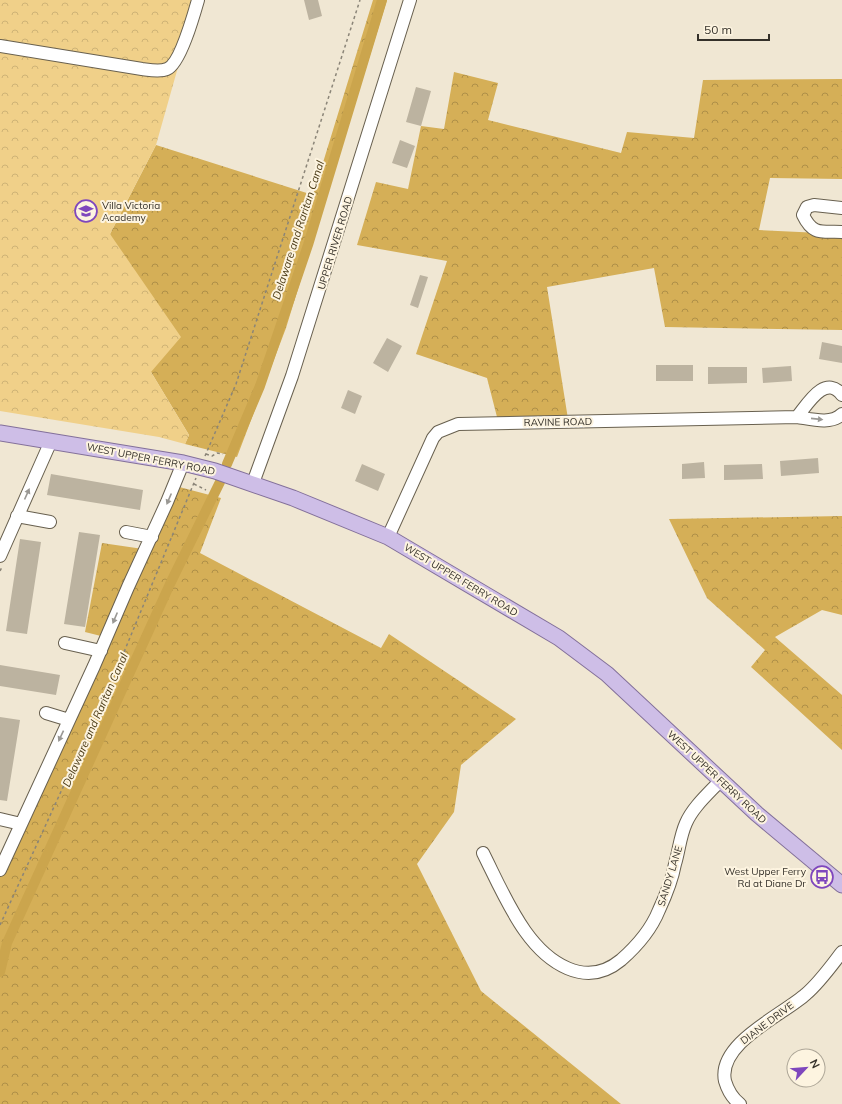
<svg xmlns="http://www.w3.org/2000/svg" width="842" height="1104" font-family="Mulish,sans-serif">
  <defs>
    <pattern id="forest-crowns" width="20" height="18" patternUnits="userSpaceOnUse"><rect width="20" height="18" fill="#d5af57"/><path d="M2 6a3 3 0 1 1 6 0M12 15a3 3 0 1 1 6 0" fill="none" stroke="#ae8f48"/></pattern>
    <pattern id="park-crowns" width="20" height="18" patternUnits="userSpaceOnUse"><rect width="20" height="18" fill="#f0d089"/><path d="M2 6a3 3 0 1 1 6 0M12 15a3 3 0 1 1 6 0" fill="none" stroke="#ceb376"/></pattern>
  </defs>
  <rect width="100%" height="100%" fill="#f0e7d3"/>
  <path fill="url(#forest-crowns)" d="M373 0H387L286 328 237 457 185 444 189 435 151 372 110 234 156 145 313 195Z
    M454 72 498 83 488 120 621 153 627 132 694 138 703 80 842 79V179L770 178 759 230 842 234V330L665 327 654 268 547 287 568 419 497 417 487 378 416 354 447 261 357 245 376 182 408 189 421 126 444 129Z
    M168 484 221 498 200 553 381 648 389 634 516 719 461 765 454 812 417 864 481 991 621 1104H0V864L105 637 85 632 102 543 143 549Z
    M842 516V615L822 610 775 637 842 695V750L751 667 765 650 707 598 669 519Z"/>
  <path fill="url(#park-crowns)" d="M0 0H197L156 145 110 234 181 337 151 372 189 435 185 444 159 437 0 411Z"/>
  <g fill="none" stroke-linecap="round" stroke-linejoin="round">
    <path stroke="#cba54d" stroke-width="10" d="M227 464 260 386 308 245 382 0
      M0 972 7 943 170 584 220 482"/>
  </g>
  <path fill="#bcb3a0" d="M304 0H318L322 16 309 20Z
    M416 87 431 91 421 126 406 122Z
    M400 140 415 146 407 168 392 163Z
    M420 275 428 277 418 308 410 305Z
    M387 338 402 346 388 372 373 363Z
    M822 342 842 346V363L819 359Z
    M656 365H693V381H656Z
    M791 366 792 381 763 383 762 368Z
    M708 367H747V383L708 384Z
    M348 390 362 396 355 414 341 408Z
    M818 458 819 473 781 476 780 461Z
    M704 462 705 478 682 479V464Z
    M362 464 385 474 378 491 355 481Z
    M762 464 763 479 724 480V465Z
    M51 474 143 490 140 510 47 495Z
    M79 532 100 535 85 627 64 624Z
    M20 539 41 542 27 634 6 631Z
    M0 665 60 675 56 695 0 686Z
    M0 717 20 720 7 801 0 800Z"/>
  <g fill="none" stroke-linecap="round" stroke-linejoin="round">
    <g stroke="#68604f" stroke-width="14">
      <path id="minor" d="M0 46 142 69C150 70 160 72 167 69 180 64 194 14 198 0
        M842 208 814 205 807 207 803 215C813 236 822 231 842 232
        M842 395C825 373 807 405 797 417 811 419 831 425 842 414
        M253 483 292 376 410 0
        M17 516 50 522
        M126 532 152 537
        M388 537 433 438 438 432 458 424 797 417
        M0 556 51 441
        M65 643 101 651
        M46 713 69 720
        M0 819 21 824
        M483 853C496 879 508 907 525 931 547 962 585 990 621 960 637 946 651 930 659 910 666 895 672 880 675 864 679 851 680 836 686 823 693 807 708 794 720 781
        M0 870 94 666 128 587 167 502 183 463
        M740 1104C732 1098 728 1091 725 1081 717 1043 783 1015 806 994 820 982 831 966 842 952"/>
    </g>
    <g stroke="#83709a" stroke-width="17">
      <path id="major" d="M0 433 183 463 215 471 293 498 388 537 559 638 607 674 757 814 842 885"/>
    </g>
    <path stroke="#8b8578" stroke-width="1.5" stroke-dasharray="3 3" stroke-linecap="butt" d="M206 454 212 456 217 453 223 454
      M205 456 236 384 360 0
      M194 484 206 490
      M0 571 2 567
      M0 925 117 669 196 478"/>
    <use href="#minor" stroke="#fff" stroke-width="12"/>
    <use href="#major" stroke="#cebee7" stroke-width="15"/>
  </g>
  <defs><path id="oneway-solid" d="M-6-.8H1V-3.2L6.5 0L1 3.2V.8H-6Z"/></defs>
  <g fill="#9a9894">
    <use href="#oneway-solid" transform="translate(817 419) rotate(6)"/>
    <use href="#oneway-solid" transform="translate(27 494) rotate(-66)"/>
    <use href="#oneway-solid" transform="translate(169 499) rotate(113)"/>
    <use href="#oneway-solid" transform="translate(115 618) rotate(113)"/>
    <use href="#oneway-solid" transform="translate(61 736) rotate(115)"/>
  </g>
  <defs>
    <g id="school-ring" transform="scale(1.15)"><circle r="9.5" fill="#fdf4e0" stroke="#7f47bd" stroke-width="1.5"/><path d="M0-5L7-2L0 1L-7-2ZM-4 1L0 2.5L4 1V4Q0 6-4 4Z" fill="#7f47bd"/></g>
    <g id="bus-ring" transform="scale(1.15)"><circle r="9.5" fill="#fdf4e0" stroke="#7f47bd" stroke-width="1.5"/><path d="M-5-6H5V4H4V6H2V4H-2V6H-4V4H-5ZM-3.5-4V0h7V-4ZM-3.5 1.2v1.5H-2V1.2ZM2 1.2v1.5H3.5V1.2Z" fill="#7f47bd"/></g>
  </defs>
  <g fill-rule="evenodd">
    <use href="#school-ring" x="86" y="211"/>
    <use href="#bus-ring" x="822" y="877"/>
  </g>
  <g text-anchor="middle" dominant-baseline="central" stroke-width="4" stroke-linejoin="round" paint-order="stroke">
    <g font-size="10" fill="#343029" stroke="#fdf4e0" text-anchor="start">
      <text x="102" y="205">Villa Victoria<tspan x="102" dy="12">Academy</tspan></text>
      <text x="806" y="871" text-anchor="end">West Upper Ferry<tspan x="806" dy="12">Rd at Diane Dr</tspan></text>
    </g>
    <g font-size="10" fill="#343029" stroke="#fdf4e0">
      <text transform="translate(335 243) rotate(-73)">UPPER RIVER ROAD</text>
      <text transform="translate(558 422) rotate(-1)">RAVINE ROAD</text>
      <text transform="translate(151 459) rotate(11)">WEST UPPER FERRY ROAD</text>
      <text transform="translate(461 580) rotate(31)">WEST UPPER FERRY ROAD</text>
      <text transform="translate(717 777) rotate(43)">WEST UPPER FERRY ROAD</text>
      <text transform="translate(670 876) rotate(-73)">SANDY LANE</text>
      <text transform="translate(767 1023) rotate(-37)">DIANE DRIVE</text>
    </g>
    <g font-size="11" font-style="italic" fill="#4b3b16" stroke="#fdf4e0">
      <text transform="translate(298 230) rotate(-72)">Delaware and Raritan Canal</text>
      <text transform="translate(95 720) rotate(-66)">Delaware and Raritan Canal</text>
    </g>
  </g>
  <g transform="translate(806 1068) rotate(64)"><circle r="19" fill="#fdf4e0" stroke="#ada697"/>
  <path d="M0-3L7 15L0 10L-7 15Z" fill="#7f47bd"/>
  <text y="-6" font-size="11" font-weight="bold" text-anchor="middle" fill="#343029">N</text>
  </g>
  <path d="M698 34v6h71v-6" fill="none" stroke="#343029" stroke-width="2"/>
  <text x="704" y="34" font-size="12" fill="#343029" stroke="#fdf4e0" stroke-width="3" paint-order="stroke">50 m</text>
</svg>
